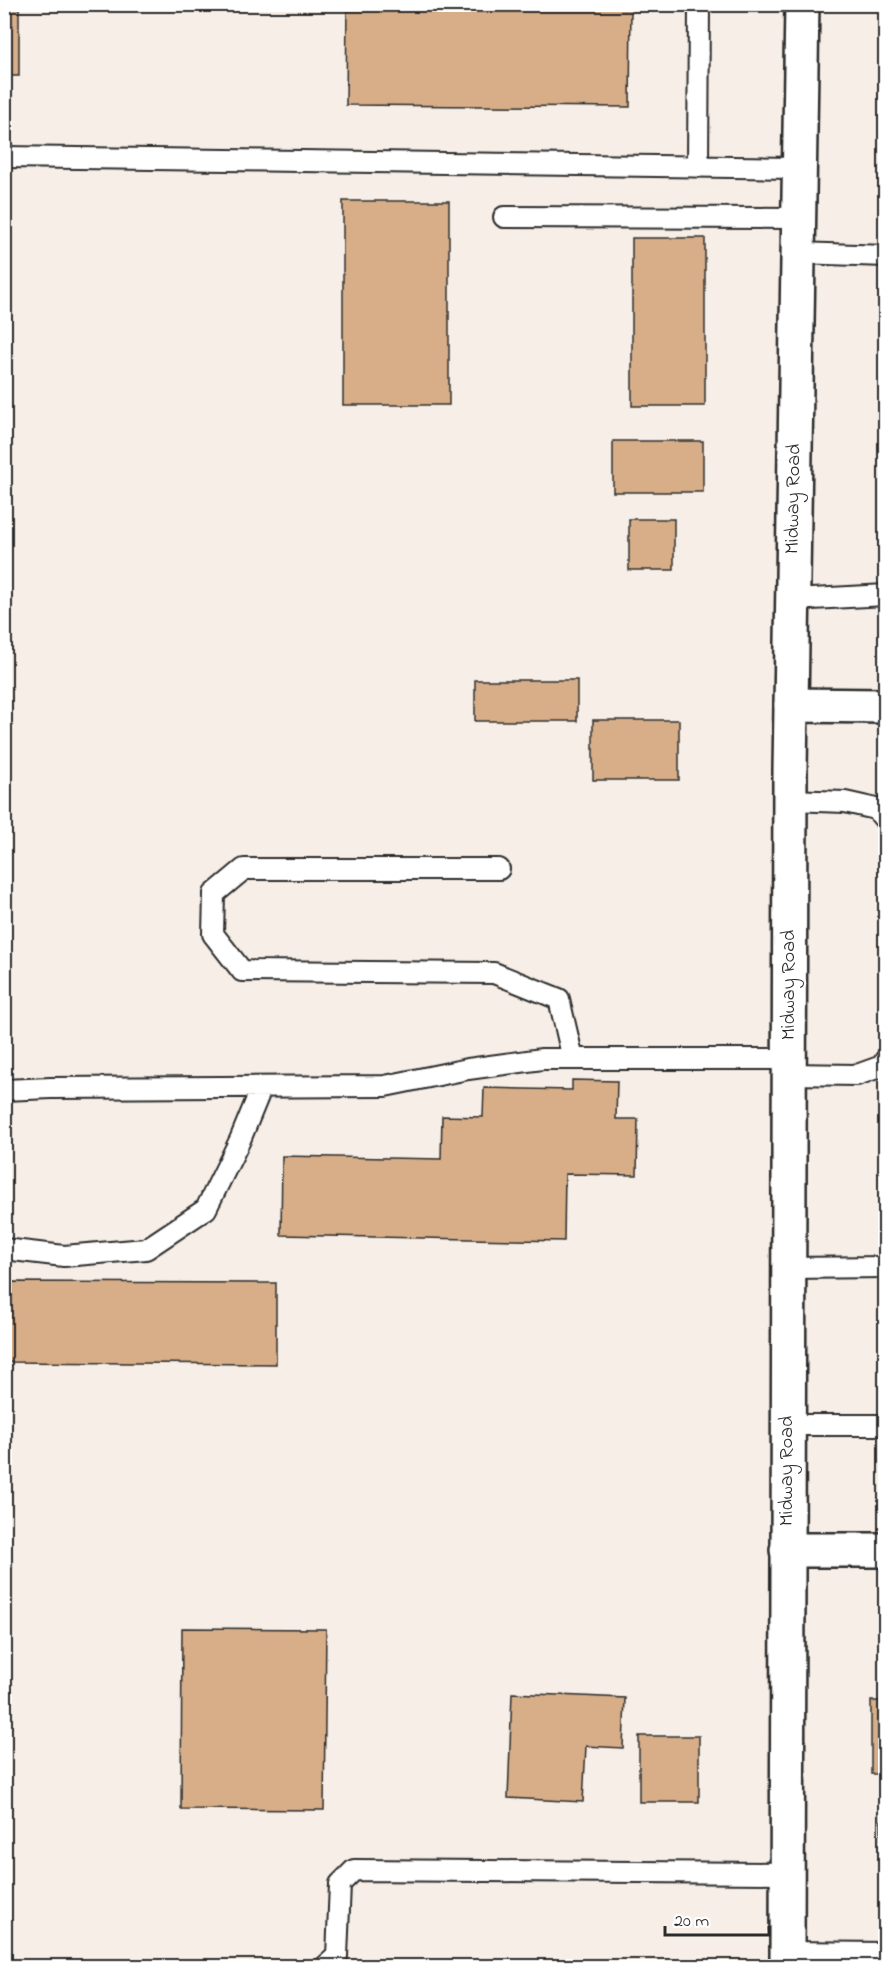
<svg xmlns="http://www.w3.org/2000/svg" width="890" height="1971" font-family="'Indie Flower',sans-serif">
  <rect width="100%" height="100%" fill="#f7efe7"/>
  <filter id="ink" filterUnits="userSpaceOnUse"><feTurbulence type="fractalNoise" baseFrequency=".0167" numOctaves="2"/><feDisplacementMap in="SourceGraphic" scale="12" xChannelSelector="R" yChannelSelector="G"/><feConvolveMatrix kernelMatrix="1 2 1 2 8 2 1 2 1" color-interpolation-filters="sRGB"/></filter>
  <g filter="url(#ink)">
    <path fill="#d7ae88" stroke="#2b2b2b" stroke-width="1.5" d="M4 4H19V76H4Z
      M347 4H631L630 107 346 105Z
      M343 201H449V405H343Z
      M632 238H705V406H632Z
      M613 441H703V492H613Z
      M629 519H674V570H629Z
      M475 680H577V721H475Z
      M593 720H679V780H593Z
      M572 1080 617 1081 616 1119H638L637 1175 565 1174 564 1241 281 1235 282 1156 441 1159 442 1116 483 1117 484 1088 572 1090Z
      M4 1282 276 1283V1364L4 1362Z
      M182 1628 326 1629 324 1810 181 1809Z
      M512 1693 625 1698 623 1748 586 1746 583 1802 508 1798Z
      M871 1701H886V1841H881V1774H871Z
      M639 1736H699V1802H639Z"/>
    <g fill="none" stroke-linecap="round" stroke-linejoin="round">
      <g stroke="#2b2b2b" stroke-width="24">
        <path id="lane" d="M4 157 799 168
          M698 166 699 4
          M504 217 798 218
          M798 253 886 256
          M793 600 886 595
          M790 800 845 802 876 809 886 821
          M499 869H244L214 894 213 934 242 971 494 973 559 999 573 1059
          M788 1074 857 1075 882 1066 886 1059
          M4 1090 51 1088 385 1086 468 1069 542 1059H788
          M4 1249 64 1256 146 1249 206 1209 240 1140 261 1089
          M788 1268 886 1267
          M787 1425H886
          M787 1952 886 1953
          M326 1966 337 1956 340 1884 354 1870 787 1873"/>
      </g>
      <g stroke="#2b2b2b" stroke-width="38">
        <path id="street" d="M791 705 886 706
          M787 1550H886"/>
      </g>
      <g stroke="#2b2b2b" stroke-width="38">
        <path id="secondary" d="M787 1966 790 770 802 4"/>
      </g>
      <use href="#lane" stroke="#fff" stroke-width="20"/>
      <use href="#street" stroke="#fff" stroke-width="33"/>
      <use href="#secondary" stroke="#fff" stroke-width="33"/>
    </g>
  </g>
  <g text-anchor="middle" dominant-baseline="central" stroke-width="4.5" stroke-linejoin="round" paint-order="stroke">
    <g font-size="20" fill="#2b2b2b" stroke="#fff">
      <text transform="translate(794 499) rotate(-89)">Midway Road</text>
      <text transform="translate(789 985) rotate(-90)">Midway Road</text>
      <text transform="translate(787 1471) rotate(-90)">Midway Road</text>
    </g>
  </g>
  <rect width="890" height="1971" fill="none" stroke="#fff" stroke-width="24"/>
  <rect x="12" y="12" width="866" height="1947" fill="none" stroke="#2b2b2b" stroke-width="2" filter="url(#ink)"/>
  <path d="M665 1926v9h104v-9" fill="none" stroke="#2b2b2b" stroke-width="3"/>
  <text x="674" y="1926" font-size="18" fill="#2b2b2b" stroke="#ffffff" stroke-width="4.5" paint-order="stroke">20 m</text>
</svg>
